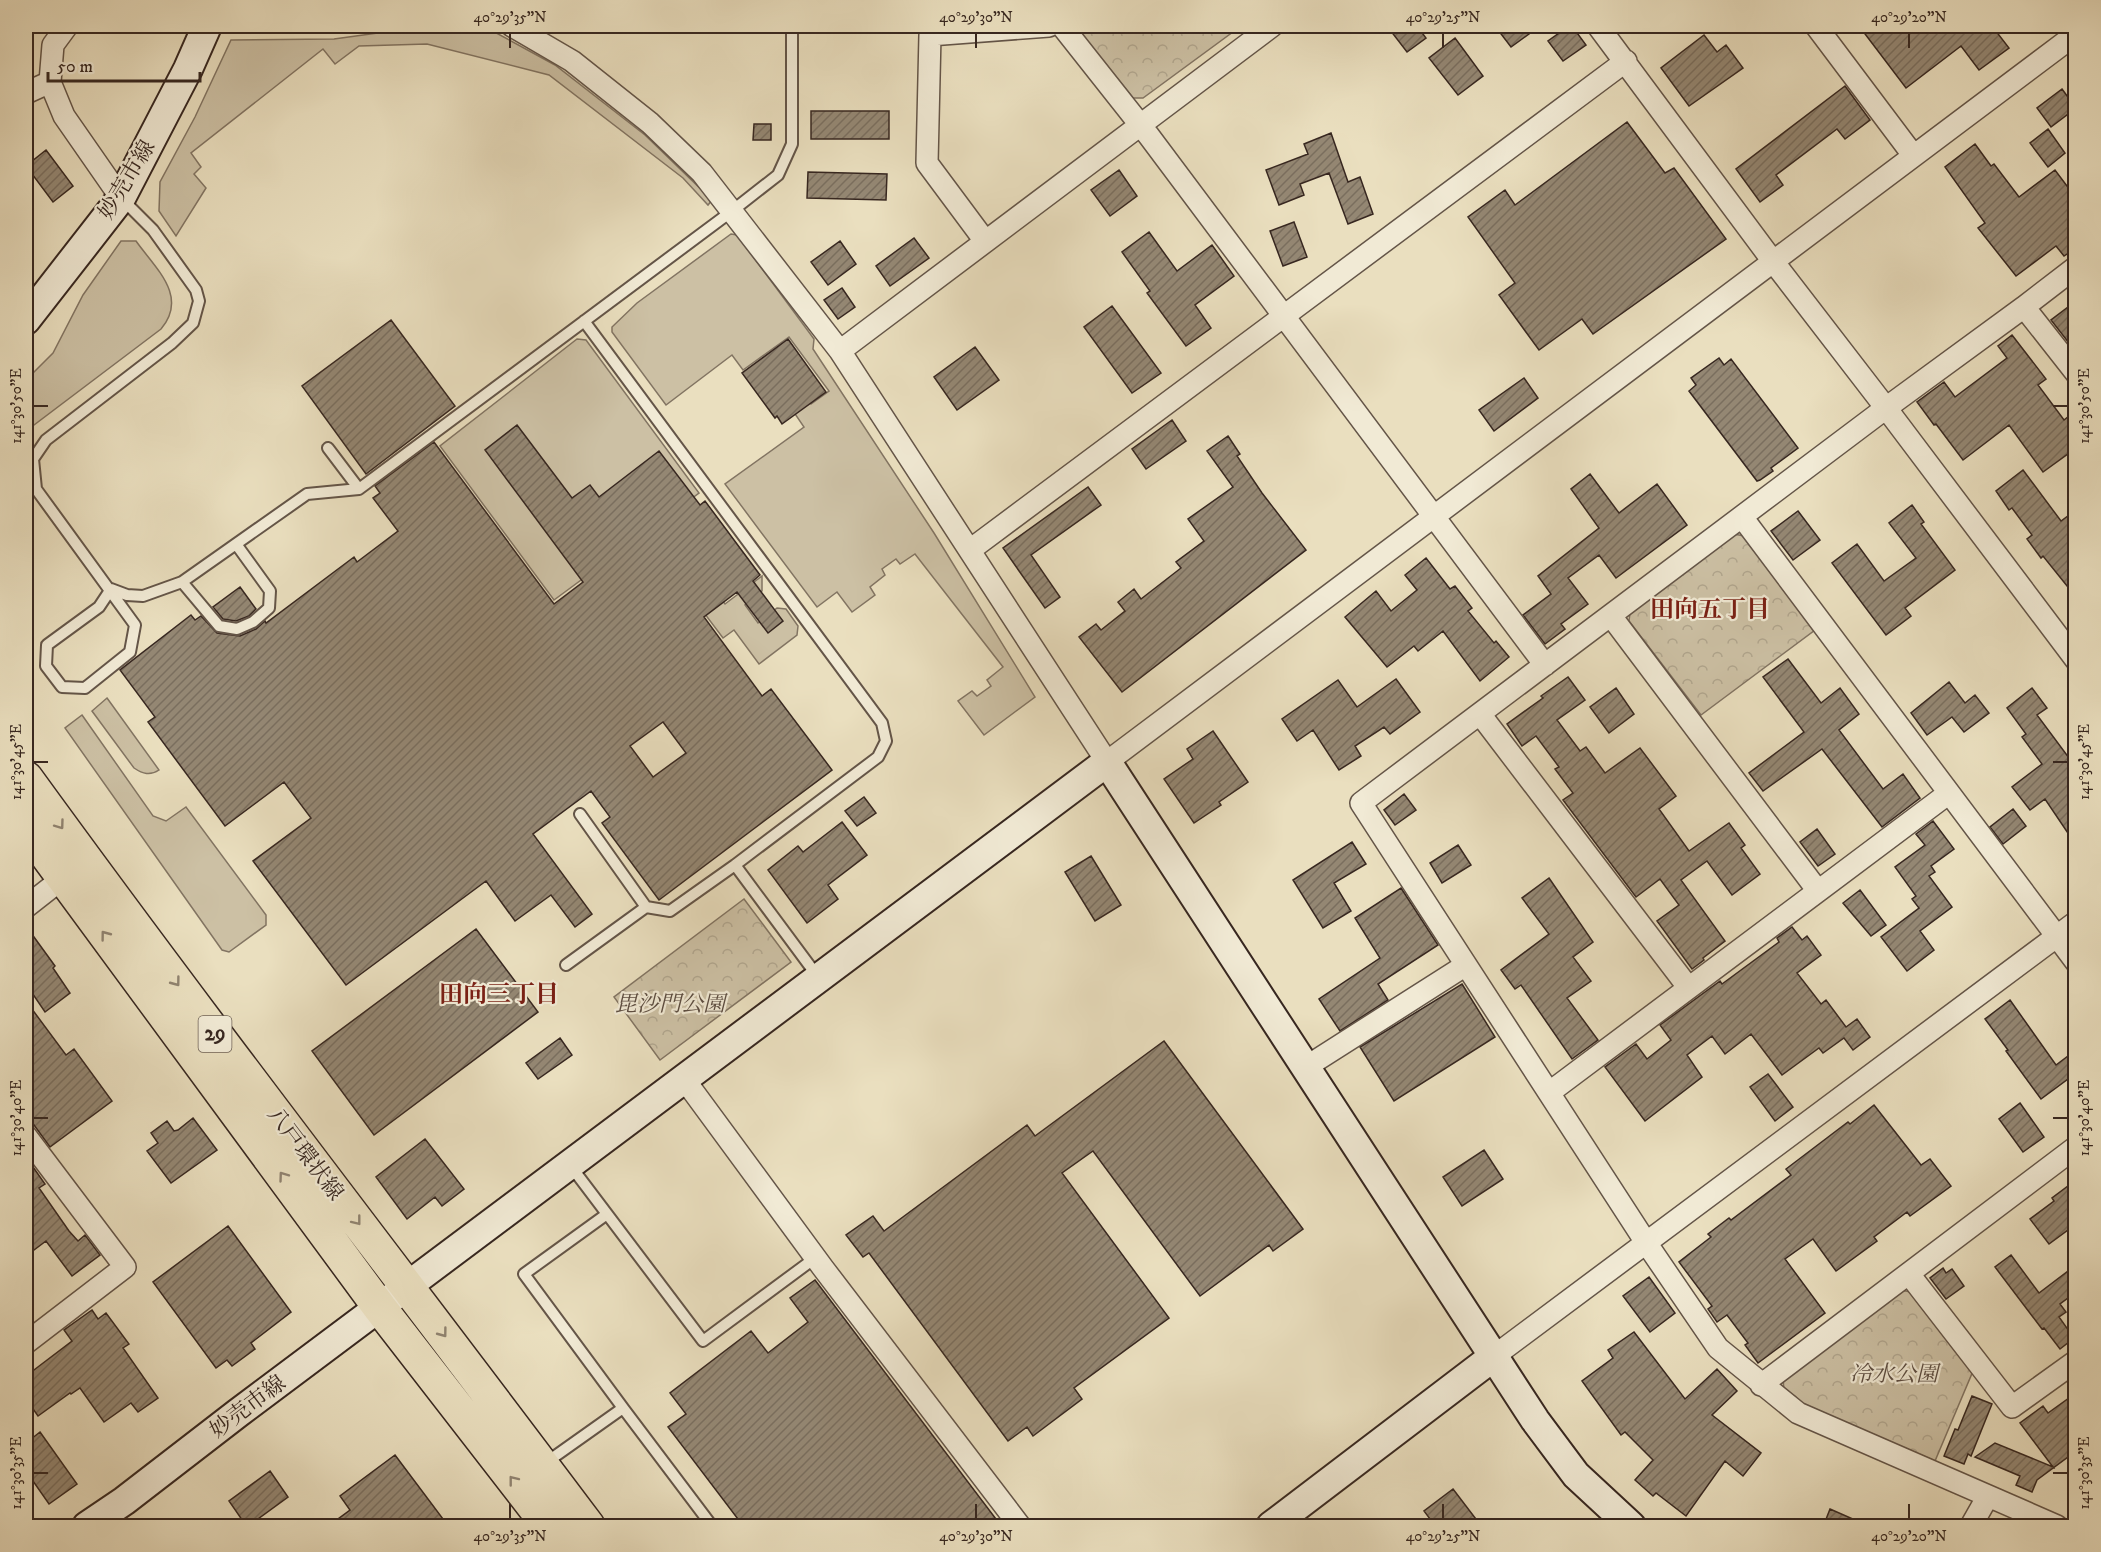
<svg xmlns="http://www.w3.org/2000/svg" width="2101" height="1552" font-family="'IM FELL DW Pica','Noto Serif JP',serif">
  <defs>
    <pattern id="forest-crowns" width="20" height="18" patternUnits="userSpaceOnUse" patternTransform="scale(1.5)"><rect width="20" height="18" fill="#ccc0a4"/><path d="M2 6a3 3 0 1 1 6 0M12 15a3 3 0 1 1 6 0" fill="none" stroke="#b0a58d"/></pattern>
    <pattern id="building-hatch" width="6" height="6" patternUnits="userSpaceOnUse" patternTransform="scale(1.5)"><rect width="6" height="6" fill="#948773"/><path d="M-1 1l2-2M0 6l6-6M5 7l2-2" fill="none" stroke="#7a6e5e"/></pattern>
  </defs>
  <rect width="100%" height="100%" fill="#eadfbf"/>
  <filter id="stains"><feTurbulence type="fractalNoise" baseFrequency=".00333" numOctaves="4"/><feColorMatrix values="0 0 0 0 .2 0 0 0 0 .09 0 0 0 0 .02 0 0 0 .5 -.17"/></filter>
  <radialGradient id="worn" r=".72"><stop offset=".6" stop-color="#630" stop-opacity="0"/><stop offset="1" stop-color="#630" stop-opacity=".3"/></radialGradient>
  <path fill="#ccc0a4" stroke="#827462" stroke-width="1.5" d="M429 26H470L489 29 555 65 645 135 712 200 708 205 683 178 549 75 427 44 359 46 335 64 323 49 191 153 201 167 194 174 206 188 176 236 159 211 160 182 195 117 231 40 334 39Z
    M731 234 737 235 814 339 813 349 934 533 1035 697 984 735 958 701 972 691 977 696 991 686 987 680 1003 667 915 554 900 564 896 559 882 569 885 575 870 587 875 595 852 612 837 592 817 607 725 484 804 427 791 408 806 398 811 404 829 391 789 337 743 370 732 355 666 405 612 332V327L637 303Z
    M121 241H136C155 268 189 296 161 329L26 431V380L53 353 83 295Z
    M577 339 586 340 699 493 554 600 440 446Z
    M670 530 725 604 762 576V591L745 605 758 623 777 608 786 609 798 626 797 635 759 664 734 630 723 638 652 544Z
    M107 698 159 770C150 776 143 774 134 768L92 711Z
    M82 715 153 816 166 821 186 807 266 915V925L229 952 222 950 65 728Z"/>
  <path fill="url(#forest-crowns)" stroke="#827462" stroke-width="1.5" d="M1075 26H1241L1143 98H1133Z
    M1734 534 1744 536 1815 630 1701 715 1629 621 1630 613Z
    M744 899 791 962 660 1060 614 997Z
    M1900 1290 1911 1292 1973 1371 1935 1461 1795 1401 1784 1391 1783 1378Z"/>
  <path fill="url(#building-hatch)" stroke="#372720" stroke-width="1.5" fill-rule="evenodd" d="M1387 26H1417L1426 38 1407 52Z
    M1495 26H1540L1511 47Z
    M1569 26H1572L1586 45 1563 61 1548 41Z
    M1859 26H1992L2009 48 1979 70 1961 46 1906 88Z
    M1704 35 1717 52 1726 45 1743 68 1689 106 1661 68Z
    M1455 38 1483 76 1458 95 1429 58Z
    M1845 86 1870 120 1845 139 1837 129 1776 175 1783 185 1760 202 1736 169Z
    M2062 89 2076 108 2051 127 2037 108Z
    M811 111H889V139H811Z
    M1627 122 1665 173 1674 168 1726 239 1593 334 1582 319 1539 350 1499 295 1515 283 1468 217 1505 190 1515 205Z
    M754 124H771V140H753Z
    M2048 129 2065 153 2048 167 2030 143Z
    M1331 133 1348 182 1360 177 1373 214 1348 224 1329 173 1300 184 1304 195 1279 205 1266 170 1308 154 1304 144Z
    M1975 144 1991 166 1994 164 2019 197 2055 170 2076 198V248L2064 256 2056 246 2016 276 1978 228 1985 223 1945 167Z
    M46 150 73 186 53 202 26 166Z
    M1119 170 1137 196 1110 216 1091 190Z
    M808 172 887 174 886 200 807 198Z
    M1294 222 1307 257 1283 266 1270 231Z
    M1149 232 1177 271 1212 245 1234 276 1195 305 1211 328 1186 346 1147 293 1150 291 1122 252Z
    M914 238 929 258 890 286 876 266Z
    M840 241 856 264 828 285 811 262Z
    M842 288 855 307 838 319 824 300Z
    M2076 301V352L2051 320Z
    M1112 306 1161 373 1132 393 1084 327Z
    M391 320 455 406 366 474 302 386Z
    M2012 335 2046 379 2038 385 2064 420 2069 416 2076 425V448L2043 472 2009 425 1963 460 1936 424 1934 425 1917 402 1944 382 1955 397 2007 358 1998 346Z
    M788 339 826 392 782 424 777 416 775 418 742 373Z
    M975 347 999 380 957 410 934 377Z
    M1719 358 1724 365 1731 359 1798 448 1771 468 1773 471 1760 480 1757 481 1689 391 1696 385 1691 378Z
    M1524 378 1538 398 1494 431 1479 410Z
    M1172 420 1186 441 1146 469 1132 449Z
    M517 425 572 498 590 485 599 497 659 451 700 505 705 501 760 575 753 581 783 621 768 633 737 592 704 617 762 696 771 689 832 770 659 900 602 823 610 817 591 791 533 834 592 914 575 927 551 895 515 921 486 881 346 985 253 861 311 818 284 782 225 826 148 722 155 717 120 670 191 615 195 620 201 616 217 633 240 636 256 629 265 621 266 623 354 557 357 562 398 531 373 498 380 493 375 486 434 442 554 604 583 582 485 450ZM663 722 686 753 653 777 630 746Z
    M1228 436 1240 454 1237 456 1262 493 1306 550 1122 692 1079 637 1096 624 1101 630 1125 611 1118 602 1134 589 1141 599 1181 568 1176 562 1204 541 1188 519 1233 487 1207 451Z
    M2023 470 2061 521 2076 510V597L2043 556 2041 558 2027 539 2032 535 2012 508 2009 510 1996 491Z
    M1590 474 1619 513 1657 484 1687 525 1616 578 1599 555 1568 578 1588 604 1561 624 1565 629 1545 644 1523 615 1551 594 1538 576 1599 528 1571 489Z
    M1088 487 1101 505 1031 555 1060 597 1045 608 1003 548Z
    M1912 505 1924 522 1921 524 1955 570 1905 608 1911 616 1886 635 1832 563 1857 544 1884 581 1916 558 1889 523Z
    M1798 511 1820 540 1793 560 1771 531Z
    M1426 558 1450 589 1455 586 1472 608 1468 611 1494 643 1496 641 1509 657 1480 681 1443 631 1418 651 1414 646 1387 667 1345 617 1376 591 1391 611 1417 590 1405 575Z
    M240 587 256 609 249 616 236 621 223 619 213 607Z
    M1788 659 1821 703 1840 688 1859 714 1839 730 1883 789 1903 774 1920 798 1882 827 1822 749 1763 791 1749 773 1804 732 1763 677Z
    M1568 677 1585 700 1557 720 1580 751 1586 747 1605 773 1640 748 1676 796 1659 809 1689 851 1729 823 1745 845 1741 848 1760 874 1732 895 1707 861 1681 880 1725 941 1703 958 1704 960 1692 969 1657 921 1679 905 1660 879 1636 897 1563 800 1573 793 1555 769 1559 767 1536 736 1522 746 1507 724 1543 698 1541 696Z
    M1396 679 1420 712 1390 734 1384 727 1355 746 1361 756 1339 770 1313 730 1297 741 1282 719 1338 680 1357 707Z
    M1949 682 1965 703 1975 695 1989 713 1964 732 1952 717 1927 735 1911 713Z
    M1616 688 1634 714 1609 733 1590 707Z
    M2032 688 2047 708 2037 715 2069 758 2076 753V845L2045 799 2030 810 2012 787 2042 764 2022 737 2026 734 2007 708Z
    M1213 731 1248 782 1219 802 1221 805 1194 823 1164 779 1193 759 1187 749Z
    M1404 794 1416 810 1395 825 1384 810Z
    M864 797 876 813 857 826 845 811Z
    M2013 809 2026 826 2003 844 1990 827Z
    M1933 821 1954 849 1931 866 1935 872 1929 876 1952 907 1920 931 1934 950 1907 971 1881 937 1919 908 1912 899 1916 896 1895 867 1925 845 1916 834Z
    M842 822 867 855 828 885 838 899 807 923 768 870 798 846 803 852Z
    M1817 829 1835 854 1818 866 1800 842Z
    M1352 842 1366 864 1334 883 1351 911 1323 928 1293 880Z
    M1458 845 1471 865 1442 883 1430 863Z
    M1091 856 1121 905 1095 921 1065 872Z
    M1549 878 1593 942 1573 957 1591 981 1567 998 1598 1040 1572 1059 1521 985 1515 989 1501 970 1549 934 1522 898Z
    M1401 888 1438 945 1378 984 1388 1000 1340 1031 1319 999 1380 958 1355 918Z
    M1860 890 1886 925 1871 936 1843 903Z
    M26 926 55 966 53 968 70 993 45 1012 26 984Z
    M1792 927 1802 940 1807 936 1821 955 1797 973 1821 1004 1826 1000 1846 1027 1857 1019 1870 1037 1853 1050 1844 1038 1823 1053 1819 1048 1782 1075 1751 1034 1725 1054 1712 1036 1687 1055 1702 1077 1645 1121 1605 1067 1636 1044 1647 1059 1671 1040 1660 1025 1720 981 1722 984 1779 942 1777 938Z
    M476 929 538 1012 374 1135 312 1051Z
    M1462 984 1495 1037 1394 1101 1360 1047Z
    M2010 1000 2056 1065 2076 1050V1073L2041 1099 2006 1051 2008 1050 1985 1019Z
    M26 1001 66 1055 74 1049 112 1101 50 1147 26 1114Z
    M560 1038 572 1055 538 1079 526 1063Z
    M1164 1041 1303 1229 1273 1251 1269 1245 1200 1296 1093 1151 1062 1173 1169 1318 1074 1388 1082 1399 1033 1436 1027 1427 1008 1441 869 1253 863 1257 846 1235 873 1216 884 1231 1027 1125 1035 1136Z
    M1768 1074 1793 1107 1775 1121 1750 1087Z
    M2020 1103 2044 1137 2023 1152 1999 1119Z
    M1874 1105 1921 1165 1930 1159 1951 1186 1910 1216 1907 1212 1874 1237 1877 1241 1836 1271 1813 1239 1785 1259 1825 1313 1758 1363 1745 1345 1748 1343 1727 1315 1717 1322 1708 1309 1712 1306 1679 1262 1711 1237 1708 1234 1729 1218 1731 1220 1791 1175 1786 1169 1848 1122 1850 1124Z
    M193 1118 217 1150 171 1183 147 1151 158 1143 151 1133 167 1121 174 1131 178 1130Z
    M425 1139 464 1189 442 1206 435 1197 407 1219 376 1177Z
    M1484 1150 1503 1179 1462 1206 1443 1177Z
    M26 1157 45 1184 39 1188 69 1231 78 1241 85 1235 100 1255 72 1276 46 1241 26 1256Z
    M2076 1180V1224L2049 1244 2030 1219 2054 1201 2052 1198Z
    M228 1226 291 1312 251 1343 255 1349 232 1366 227 1360 216 1368 153 1282Z
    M2011 1255 2039 1293 2076 1265V1292L2060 1304 2066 1312 2059 1317 2074 1338 2060 1349 2044 1328 2042 1329 1995 1267Z
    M1943 1268 1946 1273 1952 1269 1964 1286 1946 1299 1930 1278Z
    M1649 1277 1675 1313 1650 1332 1623 1296Z
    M815 1280 1002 1527H744L668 1427 686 1414 670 1393 751 1331 768 1353 808 1322 790 1298Z
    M92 1310 98 1319 106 1313 129 1344 123 1348 158 1398 138 1412 131 1403 104 1422 80 1388 71 1394 70 1393 38 1416 26 1399V1376L72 1341 64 1330Z
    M1634 1332 1685 1399 1717 1369 1737 1391 1712 1415 1761 1453 1743 1476 1725 1461 1686 1516 1656 1493 1653 1496 1635 1480 1653 1460 1625 1432 1621 1435 1582 1381 1613 1358 1608 1350Z
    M2076 1393V1451L2037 1480 2032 1492 2016 1485 2020 1476 1975 1457 1995 1443 2053 1467 2020 1423 2043 1406 2048 1413Z
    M1972 1396 1992 1404 1971 1456 1968 1454 1964 1464 1944 1456 1955 1429 1958 1430Z
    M40 1432 77 1484 49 1504 26 1471V1443Z
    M395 1455 449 1527H327L350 1510 340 1496Z
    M270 1471 288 1497 247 1527 229 1501Z
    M1453 1489 1482 1527H1436L1424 1511Z
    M1830 1509 1871 1527H1823Z"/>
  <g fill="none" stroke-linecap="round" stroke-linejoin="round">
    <g stroke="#645548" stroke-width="14">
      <path id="lane" d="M584 321 882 723 886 741 878 757 735 865 818 977
        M328 448 359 489
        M182 582 219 626 237 629 253 622 269 608 270 591 236 544
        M111 589 127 595 143 596 182 582 307 494 359 489 732 211 778 175 792 144V26
        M111 589 99 607 47 645 46 666 62 687 85 688 130 652 135 625 36 489 33 459 46 440 172 343 193 323 199 301 196 290 153 230 121 198
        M580 814 646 907 670 911 735 865
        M566 965 646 907
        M570 1165 703 1341 815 1258
        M607 1214 524 1274 623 1408
        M544 1464 623 1408 712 1526"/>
    </g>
    <g stroke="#645548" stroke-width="24">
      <path id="street" d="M67 26 53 45 50 82 64 116 121 198
        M512 26 572 61 650 123 702 173 840 351 1107 762 2076 34
        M1062 26 1149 136 1545 665
        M1598 26 1772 260 1886 408 2076 660
        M1816 26 1913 155
        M26 93 50 82
        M985 241 927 163 930 35 1049 26
        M2024 307 2076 267
        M840 351 1272 26
        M1742 517 2076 962
        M970 550 1626 61
        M1611 616 1818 891
        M1480 714 1688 987
        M26 907 63 878
        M1306 1067 1466 965
        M684 1079 823 1268 1020 1526
        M1550 1092 1949 793
        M26 1136 125 1267 26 1343
        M1909 1274 2012 1407 2076 1361
        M1493 1357 2076 922
        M1761 1385 2076 1147
        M1971 1526 1988 1496
        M2057 1526 1798 1413 1718 1348 1647 1244 1361 803 1886 408 2024 307 2076 373"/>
    </g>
    <g stroke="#372720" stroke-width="32">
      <path id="secondary" d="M26 320 121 198 188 69 207 26
        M87 1526 124 1501 238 1413 1107 762 1535 1420 1576 1475 1631 1526
        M1271 1526 1493 1357"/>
    </g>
    <g stroke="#372720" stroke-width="36">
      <path id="primary" d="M26 778C209 1030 401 1277 588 1526
        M26 827 380 1308 549 1526"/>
    </g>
    <use href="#lane" stroke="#f1ead5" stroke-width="10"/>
    <use href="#street" stroke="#f1ead5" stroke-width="21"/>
    <use href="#secondary" stroke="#f1ead5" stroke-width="28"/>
    <use href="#primary" stroke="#eadfbf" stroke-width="33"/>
  </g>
  <defs><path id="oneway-chevron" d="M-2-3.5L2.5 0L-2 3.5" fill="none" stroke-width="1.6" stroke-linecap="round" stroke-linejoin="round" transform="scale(1.5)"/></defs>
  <g stroke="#908370">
    <use href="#oneway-chevron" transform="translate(60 825) rotate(54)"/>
    <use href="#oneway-chevron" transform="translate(105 935) rotate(-127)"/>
    <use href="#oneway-chevron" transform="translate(176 982) rotate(53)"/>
    <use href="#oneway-chevron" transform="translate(283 1176) rotate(-126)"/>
    <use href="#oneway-chevron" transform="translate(357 1221) rotate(52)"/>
    <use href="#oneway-chevron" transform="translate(443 1333) rotate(53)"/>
    <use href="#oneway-chevron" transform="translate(513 1480) rotate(-128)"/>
  </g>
  <path fill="none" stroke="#372720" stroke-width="2" d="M510 33V48M976 33V48M1443 33V48M1909 33V48M33 406H48M2053 406H2068M33 762H48M2053 762H2068M33 1118H48M2053 1118H2068M33 1473H48M2053 1473H2068M510 1504V1519M976 1504V1519M1443 1504V1519M1909 1504V1519"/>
  <g text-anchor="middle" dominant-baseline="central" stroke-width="4.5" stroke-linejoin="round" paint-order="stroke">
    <rect fill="#f1ead5" stroke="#6f6256" stroke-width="1.5" x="198.5" y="1016" width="33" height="36" rx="4.5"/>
    <g font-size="21" font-weight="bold" fill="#372720">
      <text x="215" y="1034">29</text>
    </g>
    <g font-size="22" fill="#372720" stroke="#f1ead5">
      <text transform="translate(127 180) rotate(-59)">妙売市線</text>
      <text transform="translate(305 1154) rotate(53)">八戸環状線</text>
      <text transform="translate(248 1407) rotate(-37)">妙売市線</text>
    </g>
    <g font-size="22" font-style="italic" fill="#5c4d41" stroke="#f1ead5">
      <text x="670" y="1004">毘沙門公園</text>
      <text x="1894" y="1374">冷水公園</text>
    </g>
    <g font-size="24" font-weight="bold" fill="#7a1f14" stroke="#f1ead5">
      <text x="1710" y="610">田向五丁目</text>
      <text x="499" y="995">田向三丁目</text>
    </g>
  </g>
  <rect width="2101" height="1552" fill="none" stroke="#eadfbf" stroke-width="66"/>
  <path d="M48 72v9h152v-9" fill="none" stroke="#372720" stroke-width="3"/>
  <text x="57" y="72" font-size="18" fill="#372720" stroke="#f1ead5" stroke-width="4.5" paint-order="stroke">50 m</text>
  <rect x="33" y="33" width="2035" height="1486" fill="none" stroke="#372720" stroke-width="2"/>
  <g font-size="15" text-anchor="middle" fill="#372720">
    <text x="510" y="22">40°29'35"N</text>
    <text x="976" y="22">40°29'30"N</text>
    <text x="1443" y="22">40°29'25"N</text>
    <text x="1909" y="22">40°29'20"N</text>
    <text transform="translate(2084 406) rotate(-90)" y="5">141°30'50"E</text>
    <text transform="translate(16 406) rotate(-90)" y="5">141°30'50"E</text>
    <text transform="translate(2084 762) rotate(-90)" y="5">141°30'45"E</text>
    <text transform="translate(16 762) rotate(-90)" y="5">141°30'45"E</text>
    <text transform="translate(2084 1118) rotate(-90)" y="5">141°30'40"E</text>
    <text transform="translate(16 1118) rotate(-90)" y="5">141°30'40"E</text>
    <text transform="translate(2084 1473) rotate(-90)" y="5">141°30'35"E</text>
    <text transform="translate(16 1473) rotate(-90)" y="5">141°30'35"E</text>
    <text x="510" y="1541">40°29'35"N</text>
    <text x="976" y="1541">40°29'30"N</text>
    <text x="1443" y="1541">40°29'25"N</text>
    <text x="1909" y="1541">40°29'20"N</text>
  </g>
  <rect width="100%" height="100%" filter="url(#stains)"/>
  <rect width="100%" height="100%" fill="url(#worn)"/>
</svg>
